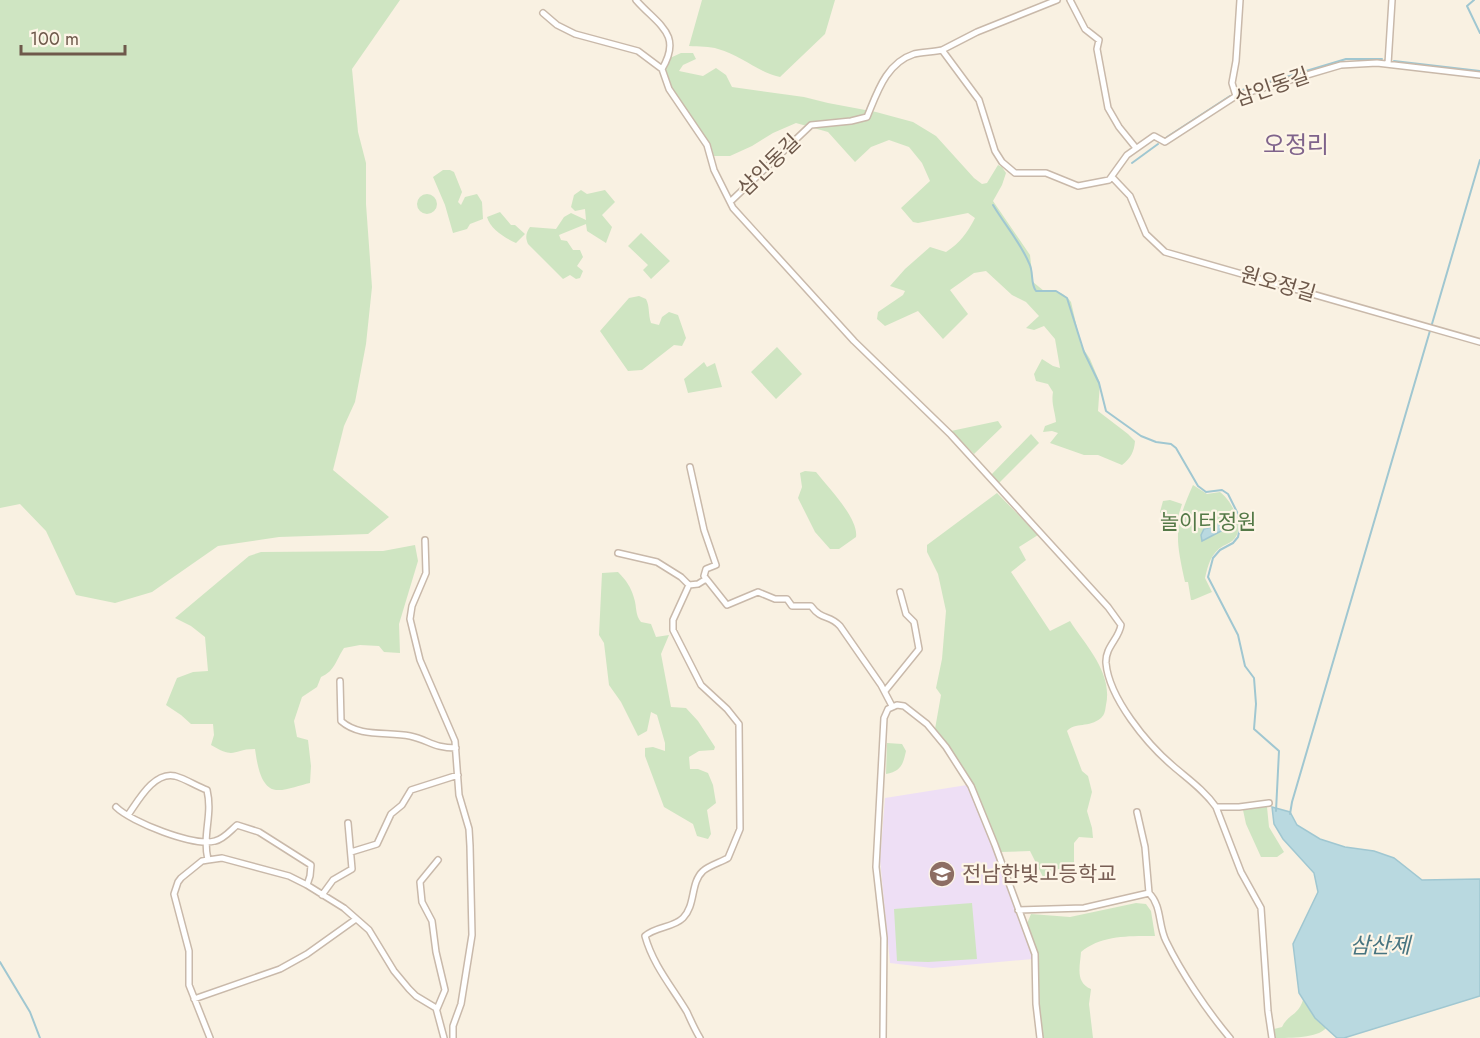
<svg xmlns="http://www.w3.org/2000/svg" width="1480" height="1038" font-family="Jost,'Noto Sans KR',sans-serif">
  <rect width="100%" height="100%" fill="#f9f1e2"/>
  <path fill="#eedff5" d="M967 785 997 855 1033 959 932 968 890 963 880 860 885 798Z"/>
  <path fill="#cfe5c2" d="M0 0H400L352 69 358 132 366 163V204L372 287 366 344 355 402 344 426 333 470 389 517 368 534 279 537 218 546 152 592 115 603 76 595 46 531 20 504 0 508Z
    M702 0H835L825 34 780 77C757 72 741 55 718 49 710 46 699 47 689 46Z
    M681 53H693L696 59 683 65 679 71 703 76 716 68 726 75 732 87 804 97 828 103 876 112 913 122 936 136 974 178 982 184 987 183 998 165 1002 167 1006 173 1002 185 993 201 1030 255 1033 282 1044 291C1056 290 1064 292 1071 302L1081 345 1090 359 1100 383 1098 411 1128 434 1135 441C1134 452 1131 458 1122 465L1098 455H1084L1050 443 1058 433 1052 431 1043 432 1045 426 1056 422C1055 411 1051 403 1053 392L1048 384 1036 381 1034 374 1042 359 1053 366 1060 368 1055 339 1044 326 1034 330 1026 328 1039 316 1026 302 1012 295 986 271 974 273 950 290 968 314 943 339 918 311 885 326 877 319 878 312 903 295 905 291 890 286 905 269 930 247 946 252C960 243 967 233 975 218L968 213 918 223 913 222 901 208 930 181 922 163 909 147 889 140 871 147 855 162 828 132 796 123 773 133 752 146 730 156H714L711 146 672 88 665 67 670 58Z
    M443 170H450L454 172 462 192 458 202 461 205 465 197 477 194 482 202 483 219 470 224 467 229 453 233 445 205 433 177Z
    M581 190 587 194 605 190 615 202 602 215 612 227 606 243 587 231 586 224 559 235 561 240 567 241 573 250H580L583 257 577 266 583 271 580 278 576 279 570 275 563 279 528 244C525 237 526 233 530 227L556 229 564 217 571 213 586 220 585 209 575 211 571 207 574 195Z
    M417 204a10 10 0 1 1 20 0a10 10 0 1 1-20 0Z
    M500 212 511 225H515L525 234 516 243C505 238 490 229 487 217Z
    M641 233 670 261 651 279 643 270 648 265 628 246Z
    M639 296 646 299C650 307 648 314 651 323L659 325 662 317 669 312 678 315 686 338 682 346 674 345 642 370 628 371 600 331 629 298Z
    M777 347 802 374 776 399 751 372Z
    M704 362 707 367 715 363 722 387 688 393 684 379Z
    M998 421 1002 427 974 454 951 431Z
    M1031 434 1039 443 999 483 991 475Z
    M805 471 816 472C828 487 859 519 856 537L839 549H830L815 532 798 498 802 487 800 473Z
    M1193 485 1207 494 1220 492C1231 500 1245 525 1235 538 1232 542 1227 544 1223 546 1211 553 1208 565 1205 578L1212 592 1193 600H1191L1188 582H1185C1175 536 1174 528 1193 485Z
    M997 493 1038 535 1019 547 1026 560 1011 572 1050 631 1070 621C1086 646 1113 673 1106 705 1105 711 1105 714 1101 718 1089 728 1075 722 1067 731L1082 771 1088 776 1092 792 1087 811 1092 828 1093 838 1079 837 1074 843V862L1071 868 1058 869 1045 881 1030 851 1000 852C982 808 965 766 935 729L941 695 936 688 942 659 946 611 938 574 927 552V545Z
    M1170 500 1182 504 1177 520 1163 516 1160 512 1163 501Z
    M415 545 418 561 399 624 400 653 384 652 379 646 360 645 344 648C336 660 335 671 321 677L317 687 302 697 294 721 297 737 308 740 311 766 310 783C300 785 286 791 276 790 260 788 257 762 255 749 232 749 236 760 211 745L214 735 213 724H191L181 715 166 705 177 678 193 672 208 671 205 637 191 626 175 618 249 556 261 552 383 551Z
    M618 572C626 580 631 587 634 598 637 607 635 615 641 622L651 624 656 637 669 635 661 654 671 707 686 708 698 721 715 747 714 750 699 751 689 757 690 769H698L708 773 713 785 716 803 707 810 711 834 708 839 697 836 693 824 664 807 645 756V748L653 747 665 751V743L657 715 651 712 647 731 638 736 621 702 609 685 604 643 599 635 602 573Z
    M887 743 902 744 906 751C903 765 901 771 886 774Z
    M1267 807 1269 827 1284 852 1277 857H1261L1246 824 1243 810Z
    M972 903 977 959 928 962 897 961 894 909Z
    M1136 903 1146 904 1151 911 1155 936C1130 936 1101 935 1081 952 1080 967 1075 982 1091 989L1089 1004 1093 1038H1042L1036 986 1038 965 1026 926 1031 914 1070 917Z
    M1303 1000 1315 1018 1326 1028C1318 1038 1290 1038 1275 1038L1274 1029 1282 1027C1288 1014 1298 1016 1303 1000Z"/>
  <path fill="#b9d9e0" stroke="#a0c7d1" stroke-width="1.5" d="M1221 519 1225 525V529L1202 541 1201 535 1204 529 1211 527Z
    M1272 807 1290 812 1297 825 1320 839 1345 847 1374 851 1394 858 1422 880 1480 879V996L1344 1038H1337L1315 1018 1299 993 1293 944 1318 892 1314 873 1283 839 1274 824Z"/>
  <g fill="none" stroke-linecap="round" stroke-linejoin="round">
    <path stroke="#a0c7d1" stroke-width="2" d="M1474 0 1467 6 1480 33
      M1394 61 1480 71
      M1239 91 1346 59H1382
      M1167 137 1230 96
      M1132 163 1158 144
      M993 205C1005 225 1020 242 1029 263 1034 272 1030 283 1036 291H1056L1067 298 1084 352 1099 383 1106 411 1141 436 1156 442 1171 444 1176 448 1198 486 1206 492 1222 490 1228 494 1238 514 1240 527 1238 537 1233 543 1220 550 1213 558 1208 577 1238 635 1245 666 1254 678 1256 704 1254 729 1279 751 1276 811
      M1290 814 1292 802 1480 160
      M0 962 30 1012 40 1038"/>
    <g stroke="#c9b9aa" stroke-width="8">
      <path id="street" d="M636 0C658 25 683 34 662 69
        M1070 0 1085 29 1099 40 1097 49 1108 108 1119 127 1136 148
        M543 13 557 25 575 34 638 51 662 69 669 89 707 145 714 170 730 202 811 125 851 121 867 117C877 93 886 63 914 54 922 52 933 52 942 50L979 100 995 151 1002 162 1015 173H1046L1078 186 1109 180 1127 155 1154 136 1165 142 1236 96 1341 65 1377 63 1480 75
        M942 50 977 32 1057 0
        M1388 64 1392 0
        M1236 96 1232 83 1236 61 1240 0
        M1112 177 1130 196 1146 234 1165 252 1480 342
        M730 202 733 208 854 341 951 435 1108 607 1121 625C1119 639 1105 647 1106 663 1109 698 1147 744 1173 766 1188 779 1204 790 1216 807H1239L1269 803
        M690 467 704 530 716 565 706 569 704 576 727 605 758 592 775 599H787L792 606H811C822 621 829 614 840 626L881 685 892 706
        M425 540 426 573 412 606 410 619 420 660 455 741 459 795 469 829 470 846 472 935 461 1004 453 1026V1038
        M618 553 657 562 681 577 689 585 698 584 706 579
        M689 585 673 620V630L701 685 727 709 739 724 740 829 728 858C721 862 708 866 703 871 690 883 696 905 683 918 673 928 656 926 645 936 653 965 672 987 687 1012 691 1021 695 1030 700 1038
        M340 681 341 721C360 738 388 731 410 736 429 740 433 748 456 748
        M885 691 919 649 914 622 906 614 900 592
        M116 807C131 822 194 847 215 841 224 839 230 831 237 825L259 832 311 865 310 876 307 885
        M1216 807 1241 872 1261 908 1268 1011 1272 1038
        M1137 812 1145 847 1149 893C1162 906 1158 925 1166 941 1181 972 1207 1011 1230 1038
        M128 815C138 801 154 771 175 776 186 779 196 786 207 790 213 816 202 833 208 860
        M351 852 377 844 391 814 402 805 411 790 458 775
        M322 895 333 880 352 869 348 823
        M1018 910 1084 908 1149 893
        M194 999 280 969 307 954 356 919
        M437 1009 445 990 436 952 432 921 422 902 420 882 438 860
        M210 1038 189 985V951L174 894 178 882 181 878 202 861 208 860 222 858 289 876 307 885 344 908 369 930 394 971 409 989 416 996 436 1008 444 1038
        M883 1038 884 938 876 867 884 718 888 709 897 705 904 706 927 724 946 747 971 786 995 845 1035 954 1036 1004 1040 1038"/>
    </g>
    <use href="#street" stroke="#fff" stroke-width="5"/>
  </g>
  <defs>
    <g id="school-disc" transform="scale(1.35)"><circle r="9.5" fill="#8d6e63" stroke="#fdf5e7"/><path d="M0-5L7-2L0 1L-7-2ZM-4 1L0 2.5L4 1V4Q0 6-4 4Z" fill="#fff"/></g>
  </defs>
  <g fill-rule="evenodd">
    <use href="#school-disc" x="942" y="874"/>
  </g>
  <g text-anchor="middle" dominant-baseline="central" stroke-width="4.5" stroke-linejoin="round" paint-order="stroke">
    <g font-size="21" fill="#6e594b" stroke="#fdf5e7">
      <text transform="translate(1272 87) rotate(-19)">삼인동길</text>
      <text transform="translate(769 165) rotate(-44)">삼인동길</text>
      <text transform="translate(1278 284) rotate(16)">원오정길</text>
    </g>
    <g font-size="21" fill="#547947" stroke="#fdf5e7">
      <text x="1208" y="522">놀이터정원</text>
    </g>
    <g font-size="21" fill="#785e54" stroke="#fdf5e7" text-anchor="start">
      <text x="962" y="874">전남한빛고등학교</text>
    </g>
    <g font-size="22" font-style="italic" fill="#477480" stroke="#fdf5e7">
      <text x="1380" y="945">삼산제</text>
    </g>
    <g font-size="24" fill="#7f638b" stroke="#fdf5e7">
      <text x="1296" y="144">오정리</text>
    </g>
  </g>
  <path d="M21 45v9h104v-9" fill="none" stroke="#6e594b" stroke-width="3"/>
  <text x="30" y="45" font-size="18" fill="#6e594b" stroke="#fdf5e7" stroke-width="4.5" paint-order="stroke">100 m</text>
</svg>
